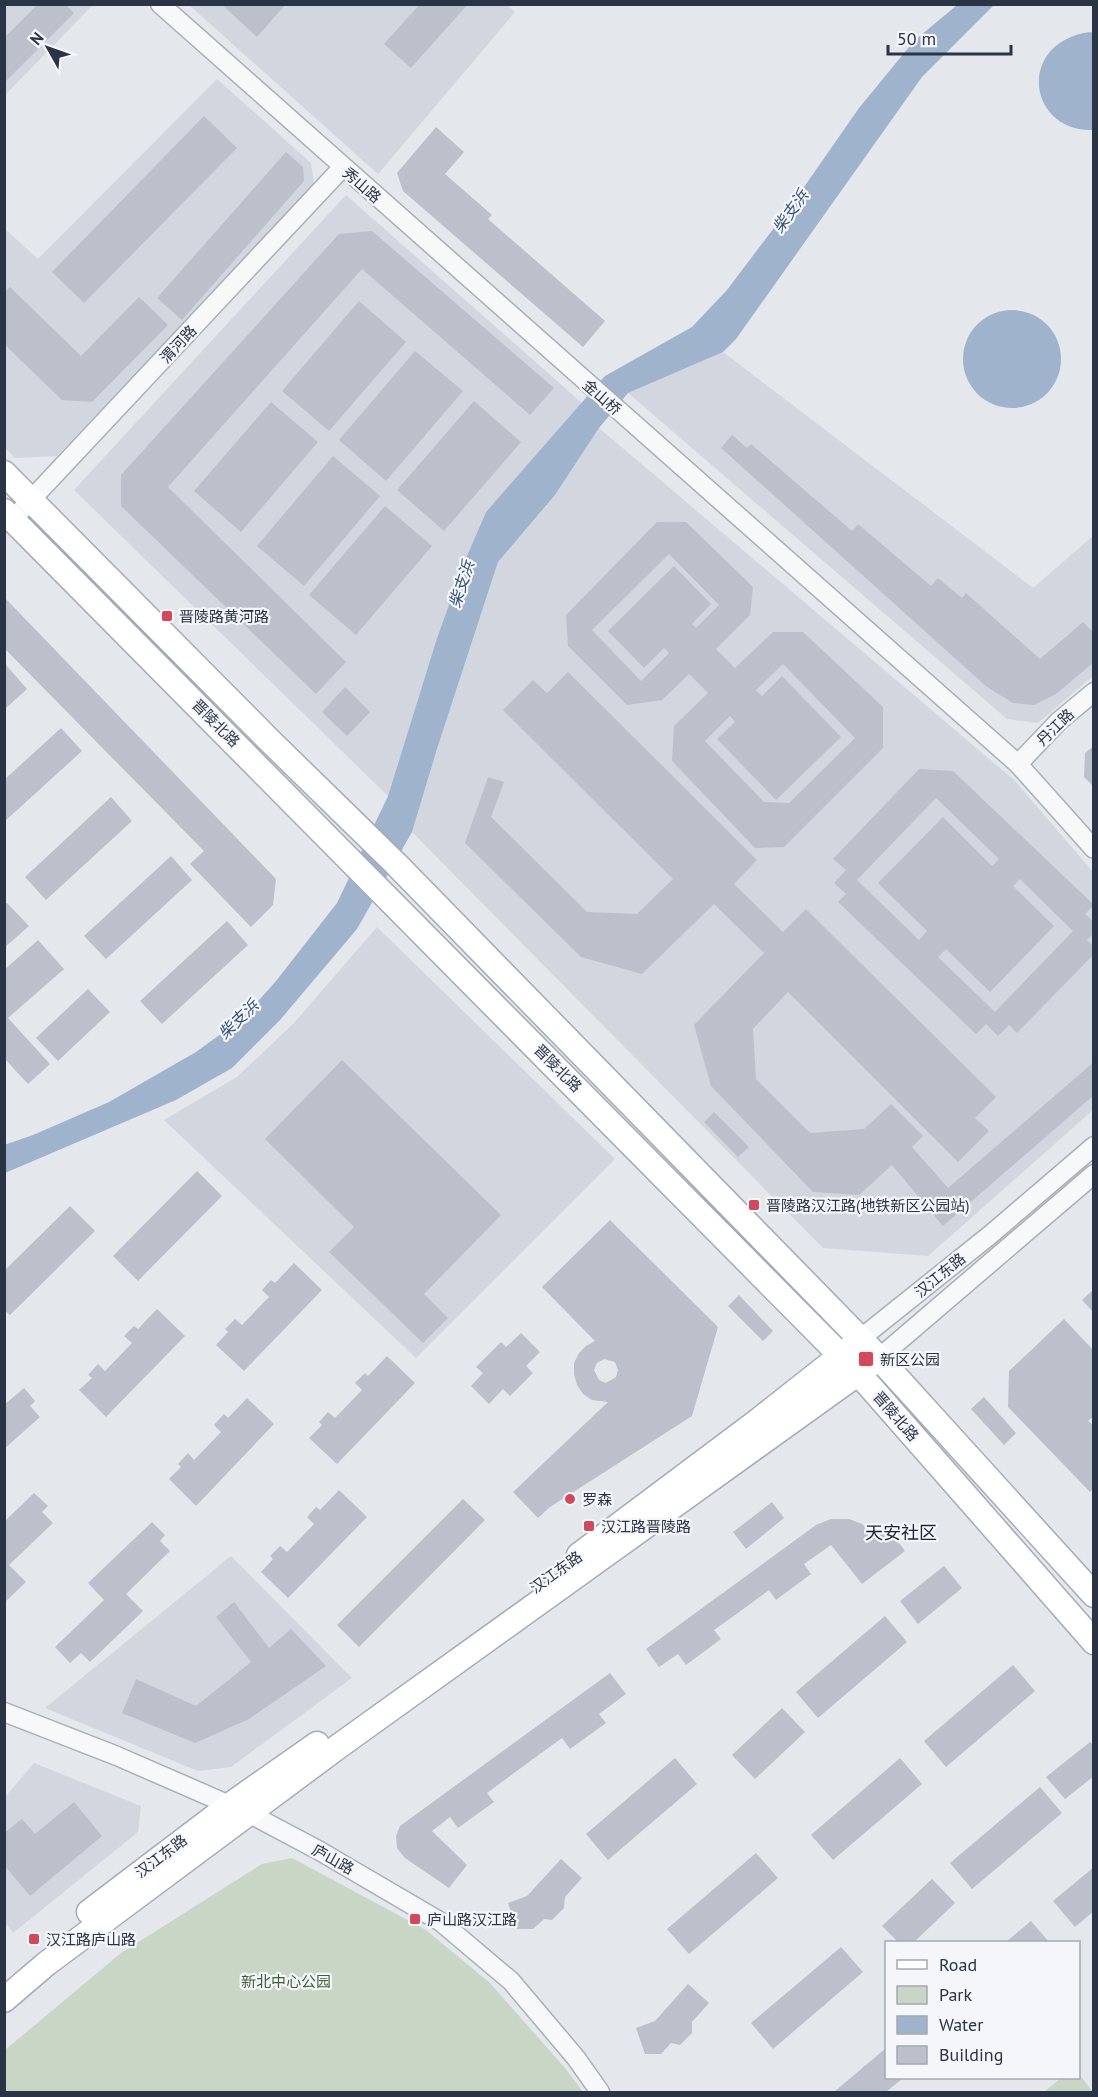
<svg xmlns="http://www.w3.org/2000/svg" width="1098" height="2097" font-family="'PT Sans','Noto Sans SC',sans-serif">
  <rect width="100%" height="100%" fill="#e4e7ec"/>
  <path fill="#d2d6de" d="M506 4 515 12 378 174 189 5Z
    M5 5H93L5 95Z
    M217 79 311 163 314 184 57 456 15 458 5 448 4 228 38 259Z
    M346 195 582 403 486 512 466 558 437 638 388 796 74 490Z
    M723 352 1033 588 1093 536V676L1038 723 1007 719 628 393Z
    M599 428 1014 780 1093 872V1110L928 1256 823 1248 412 832 437 749 498 562 555 495Z
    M377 927 615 1159 416 1358 164 1120 237 1077 295 1022Z
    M231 1556 352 1678 231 1767 198 1771 45 1708Z
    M34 1763 141 1806 138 1832 13 1933 5 1922V1797Z"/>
  <path fill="#c9d6c5" d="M292 1858 426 1930 490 1983 565 2068 583 2092H5V2050L121 1953 262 1864Z
    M1079 2074 1093 2092H1044L1061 2078H1078Z"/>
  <path fill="#9fb4cc" d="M957 5H994L922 77 736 339 723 352 628 393 599 428 555 495 498 562 437 749 412 832 357 929 280 1020 232 1068 176 1100 5 1173 4 1145 33 1135 109 1102 196 1052 244 1017 276 981 337 903 388 796 437 638 466 558 486 512 605 376 692 327 727 290 795 200 859 108 914 41Z
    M1090 32 1094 33 1093 130C1027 132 1016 42 1090 32Z
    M963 359a49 49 0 1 1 98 0a49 49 0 1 1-98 0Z"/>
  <path fill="#bbc0ca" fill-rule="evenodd" d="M38 4H65L74 13 4 83V38Z
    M221 4H286L257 37Z
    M420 4H468L411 68 384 44Z
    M204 116 237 148 84 303 52 272Z
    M436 127 464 152 445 174 492 215 488 219 605 321 583 347 403 191 397 173Z
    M286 152 303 167 304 181 182 320 157 298Z
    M372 231 554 388 530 415 362 269 168 487 346 662 316 694 121 506V475L339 234Z
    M10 287 81 356 139 297 168 325 92 402 62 400 4 344V292Z
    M359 301 406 342 329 431 282 391Z
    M415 351 463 391 386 481 339 440Z
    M474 401 521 442 444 531 397 490Z
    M271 402 318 442 241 532 194 491Z
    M732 435 747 448 751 444 852 531 858 524 931 586 938 578 962 598 966 593 1040 659 1083 622 1094 633V662L1056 694 1034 705 1013 703 987 687 721 448Z
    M333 456 380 496 304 586 257 546Z
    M385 506 432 546 356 635 309 595Z
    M657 522H686L753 587 750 615 716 649 735 668 773 632H803L883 707V748L784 847 755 848 672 761 674 726 708 693 689 674 662 700 627 705 568 646 566 615ZM669 554 719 605 696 628 692 624 711 604 674 566 608 631 644 668 664 648 669 653 641 681 592 630ZM783 664 855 738 789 803 764 802 705 741 730 716 735 722 717 739 776 800 841 737 782 676 762 696 756 690Z
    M4 597 276 879 273 905 251 927 190 864 204 851 4 648Z
    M6 665 27 689 5 709V666Z
    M568 672 757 860 734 884 783 932 806 909 996 1097 975 1118 989 1131 958 1162 788 992 753 1029 756 1079 810 1133 864 1129 891 1104 923 1136 912 1147 948 1188 1094 1062V1095L943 1226 892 1165 859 1195 813 1192 711 1086 694 1025 764 953 714 904 642 974 581 957 465 843 488 777 504 782 491 817 587 912 637 914 673 879 503 710 533 680 547 693Z
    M345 687 370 712 347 736 322 712Z
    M61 728 82 751 4 822V780Z
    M1094 746V787L1084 777 1085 753Z
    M919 769 953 771 1094 905 1085 914 1094 922V933L1087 940 1094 947V954L1017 1033 1009 1025 998 1036 986 1024 976 1034 838 902 846 894 834 883 846 870 833 859ZM936 798 999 859 992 866 943 817 878 883 927 931 919 940 857 880ZM1020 879 1073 931 995 1012 938 957 946 949 990 992 1054 926 1013 886Z
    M111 797 132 821 46 900 25 877Z
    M171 856 192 880 106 959 84 936Z
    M7 903 29 926 4 948V905Z
    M227 921 248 945 162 1024 140 1001Z
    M38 940 64 969 8 1018 50 1064 28 1084 4 1058V970Z
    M88 989 110 1012 58 1061 36 1038Z
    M342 1060 501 1215 424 1294 448 1318 423 1343 329 1252 354 1227 265 1139Z
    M714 1112 749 1147 738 1157 704 1122Z
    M197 1171 222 1196 138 1281 113 1256Z
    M70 1206 95 1231 10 1315 4 1310V1271Z
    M610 1220 718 1327 692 1416 550 1507 538 1518 513 1492 608 1402 592 1400 583 1394 577 1385 574 1374V1363L579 1353 586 1346 595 1341 542 1287ZM604 1359 615 1362 618 1370 616 1377 606 1383 599 1380 594 1370 597 1363Z
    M294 1263 322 1290 244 1371 216 1345 228 1332 225 1329 235 1319 242 1325 269 1297 262 1290 271 1280 275 1283Z
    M1094 1289V1313L1082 1300Z
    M739 1295 773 1331 763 1341 728 1306Z
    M157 1309 185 1336 106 1417 79 1390 92 1378 88 1375 98 1364 105 1371 132 1343 124 1336 134 1326 138 1329Z
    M1064 1319 1094 1351V1416L1088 1421 1094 1426V1488L1090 1492 1008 1407 1009 1371Z
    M521 1333 540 1352 526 1366 533 1373 510 1396 503 1389 489 1404 471 1386 483 1373 476 1367 501 1342 506 1347Z
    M387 1356 415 1383 337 1464 309 1438 322 1425 319 1422 328 1412 335 1418 362 1390 355 1383 365 1373 368 1376Z
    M24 1388 35 1401 30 1406 40 1417 4 1449V1405Z
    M984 1397 1016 1433 1004 1445 971 1409Z
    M247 1398 274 1424 196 1506 169 1479 181 1467 178 1464 188 1453 194 1460 221 1432 214 1425 224 1414 228 1418Z
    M339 1490 367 1517 288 1598 261 1572 273 1559 270 1556 280 1546 287 1552 314 1524 307 1517 316 1507 320 1510Z
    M34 1493 48 1506 42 1512 53 1523 9 1565 26 1582 5 1602V1521Z
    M463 1499 485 1520 359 1647 337 1625Z
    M772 1502 784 1518 746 1549 733 1532Z
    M831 1519H849L862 1524 875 1535 886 1526 905 1551 862 1584 831 1545 804 1564 811 1574 776 1600 769 1590 742 1610 714 1630 721 1639 686 1665 678 1654 659 1667 646 1649 816 1525Z
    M152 1522 165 1535 160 1541 170 1551 126 1594 143 1611 90 1662 81 1653 70 1663 55 1647 104 1600 88 1583Z
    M944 1566 962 1588 918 1624 900 1601Z
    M234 1602 269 1648 291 1629 326 1666 249 1719 195 1743 122 1713 136 1679 196 1706 251 1662 216 1617Z
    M885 1616 907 1642 818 1718 796 1692Z
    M1013 1665 1035 1691 946 1767 924 1741Z
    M610 1673 626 1694 599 1714 606 1723 570 1749 562 1738 544 1751 487 1793 494 1802 458 1828 450 1817 432 1831 467 1865 449 1888 405 1858 397 1848 396 1836 400 1826Z
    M782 1708 805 1732 755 1779 732 1755Z
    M1090 1742 1094 1746V1776L1065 1799 1046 1777Z
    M675 1758 697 1784 608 1860 586 1834Z
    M900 1758 922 1784 833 1860 811 1835Z
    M1040 1787 1062 1813 972 1889 950 1863Z
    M74 1802 102 1836 30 1896 4 1865V1833L22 1819 35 1834Z
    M756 1853 778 1878 689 1954 667 1929Z
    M561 1859 582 1878 565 1897 564 1908 552 1920 544 1919 533 1929H517L508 1903 527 1896Z
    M1094 1867V1911L1075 1927 1053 1901Z
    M932 1879 955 1903 914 1942H898L882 1926Z
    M1031 1921 1049 1942H1006Z
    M841 1947 863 1972 773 2049 751 2023Z
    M688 1984 709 2003 692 2022V2033L680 2045 671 2043 661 2054H645L636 2028 655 2021Z
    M886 2048V2078H903L886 2092H834Z"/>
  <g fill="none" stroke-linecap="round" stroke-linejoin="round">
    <g stroke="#a9aeb7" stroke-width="21">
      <path id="minor" d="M160 4 1018 764 1094 849
        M13 519 342 168
        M1018 764 1059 721 1094 692
        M860 1339 990 1235 1094 1146
        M879 1358 1094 1174
        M4 1712 117 1756 250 1814 318 1850 441 1922 511 1981 576 2058 600 2092"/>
    </g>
    <g stroke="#a3abb8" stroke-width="27">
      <path id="major" d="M4 473 271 742 396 864 879 1358 1094 1595
        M4 511 859 1374 1094 1642
        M579 1555 759 1420 854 1345
        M89 1912 230 1805 317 1744
        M4 2000 46 1964 339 1746 871 1364"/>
    </g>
    <use href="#minor" stroke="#f7f8fa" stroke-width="18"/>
    <use href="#major" stroke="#fff" stroke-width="24"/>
  </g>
  <g fill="#d1495b" stroke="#f4f6f9" stroke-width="2">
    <rect x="161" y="610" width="12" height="12" rx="3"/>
    <rect x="748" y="1199" width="12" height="12" rx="3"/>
    <rect x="858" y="1351" width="16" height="16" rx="3"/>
    <circle cx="570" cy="1499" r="6"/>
    <rect x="583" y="1520" width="12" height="12" rx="3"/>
    <rect x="409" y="1913" width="12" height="12" rx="3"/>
    <rect x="28" y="1933" width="12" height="12" rx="3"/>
  </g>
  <g text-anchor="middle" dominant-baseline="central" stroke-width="4.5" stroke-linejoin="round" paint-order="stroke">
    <g font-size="15" fill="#2b3445" stroke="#f4f6f9">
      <text transform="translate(362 185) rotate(41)">秀山路</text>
      <text transform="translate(178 344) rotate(-47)">渭河路</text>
      <text transform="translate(602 397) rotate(41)">金山桥</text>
      <text transform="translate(216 723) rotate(45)">晋陵北路</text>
      <text transform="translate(1055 727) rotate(-44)">丹江路</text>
      <text transform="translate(558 1068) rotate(45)">晋陵北路</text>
      <text transform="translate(940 1275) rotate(-39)">汉江东路</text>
      <text transform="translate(896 1416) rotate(49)">晋陵北路</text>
      <text transform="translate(556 1572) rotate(-36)">汉江东路</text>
      <text transform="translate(161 1856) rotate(-37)">汉江东路</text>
      <text transform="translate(333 1859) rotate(29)">庐山路</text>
    </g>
    <g font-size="15" fill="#2b3445" stroke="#f4f6f9" text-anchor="start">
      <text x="179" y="616">晋陵路黄河路</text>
      <text x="766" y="1205">晋陵路汉江路(地铁新区公园站)</text>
      <text x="880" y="1359">新区公园</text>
      <text x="582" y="1499">罗森</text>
      <text x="601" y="1526">汉江路晋陵路</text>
      <text x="427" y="1919">庐山路汉江路</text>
      <text x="46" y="1939">汉江路庐山路</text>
    </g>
    <g font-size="15" fill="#3f6138" stroke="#f4f6f9">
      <text x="286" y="1981">新北中心公园</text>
    </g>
    <g font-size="16" font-style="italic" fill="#34527a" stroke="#f4f6f9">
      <text transform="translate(790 211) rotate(-54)">柴支浜</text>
      <text transform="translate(461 584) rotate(-72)">柴支浜</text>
      <text transform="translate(238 1019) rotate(-44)">柴支浜</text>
    </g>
    <g font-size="18" fill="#1d2536" stroke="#f4f6f9">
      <text x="901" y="1532">天安社区</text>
    </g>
  </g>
  <rect width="1098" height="2097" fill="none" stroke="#2b3445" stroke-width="12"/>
  <rect x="885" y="1941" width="195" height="138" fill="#f4f6f9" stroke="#a4a8b1" stroke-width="1.5"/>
  <rect x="897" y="1960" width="30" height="9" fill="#ffffff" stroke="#a4a8b1" stroke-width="1.5"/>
  <text x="939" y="1971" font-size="18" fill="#2b3445">Road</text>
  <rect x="897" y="1986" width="30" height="18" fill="#c9d6c5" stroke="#a4a8b1" stroke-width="1.5"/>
  <text x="939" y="2001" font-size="18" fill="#2b3445">Park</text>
  <rect x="897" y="2016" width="30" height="18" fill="#9fb4cc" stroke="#a4a8b1" stroke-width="1.5"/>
  <text x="939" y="2031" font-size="18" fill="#2b3445">Water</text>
  <rect x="897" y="2046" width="30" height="18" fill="#bbc0ca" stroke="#a4a8b1" stroke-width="1.5"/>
  <text x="939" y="2061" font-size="18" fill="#2b3445">Building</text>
  <g transform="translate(48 48) rotate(310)" stroke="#f4f6f9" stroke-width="4.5" paint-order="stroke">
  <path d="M0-4.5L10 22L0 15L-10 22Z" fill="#2b3445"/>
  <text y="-9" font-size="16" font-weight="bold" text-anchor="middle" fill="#2b3445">N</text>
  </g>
  <path d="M888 45v9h123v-9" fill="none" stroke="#2b3445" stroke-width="3"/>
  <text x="897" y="45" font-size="18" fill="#2b3445" stroke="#f4f6f9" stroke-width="4.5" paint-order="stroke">50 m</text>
</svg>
